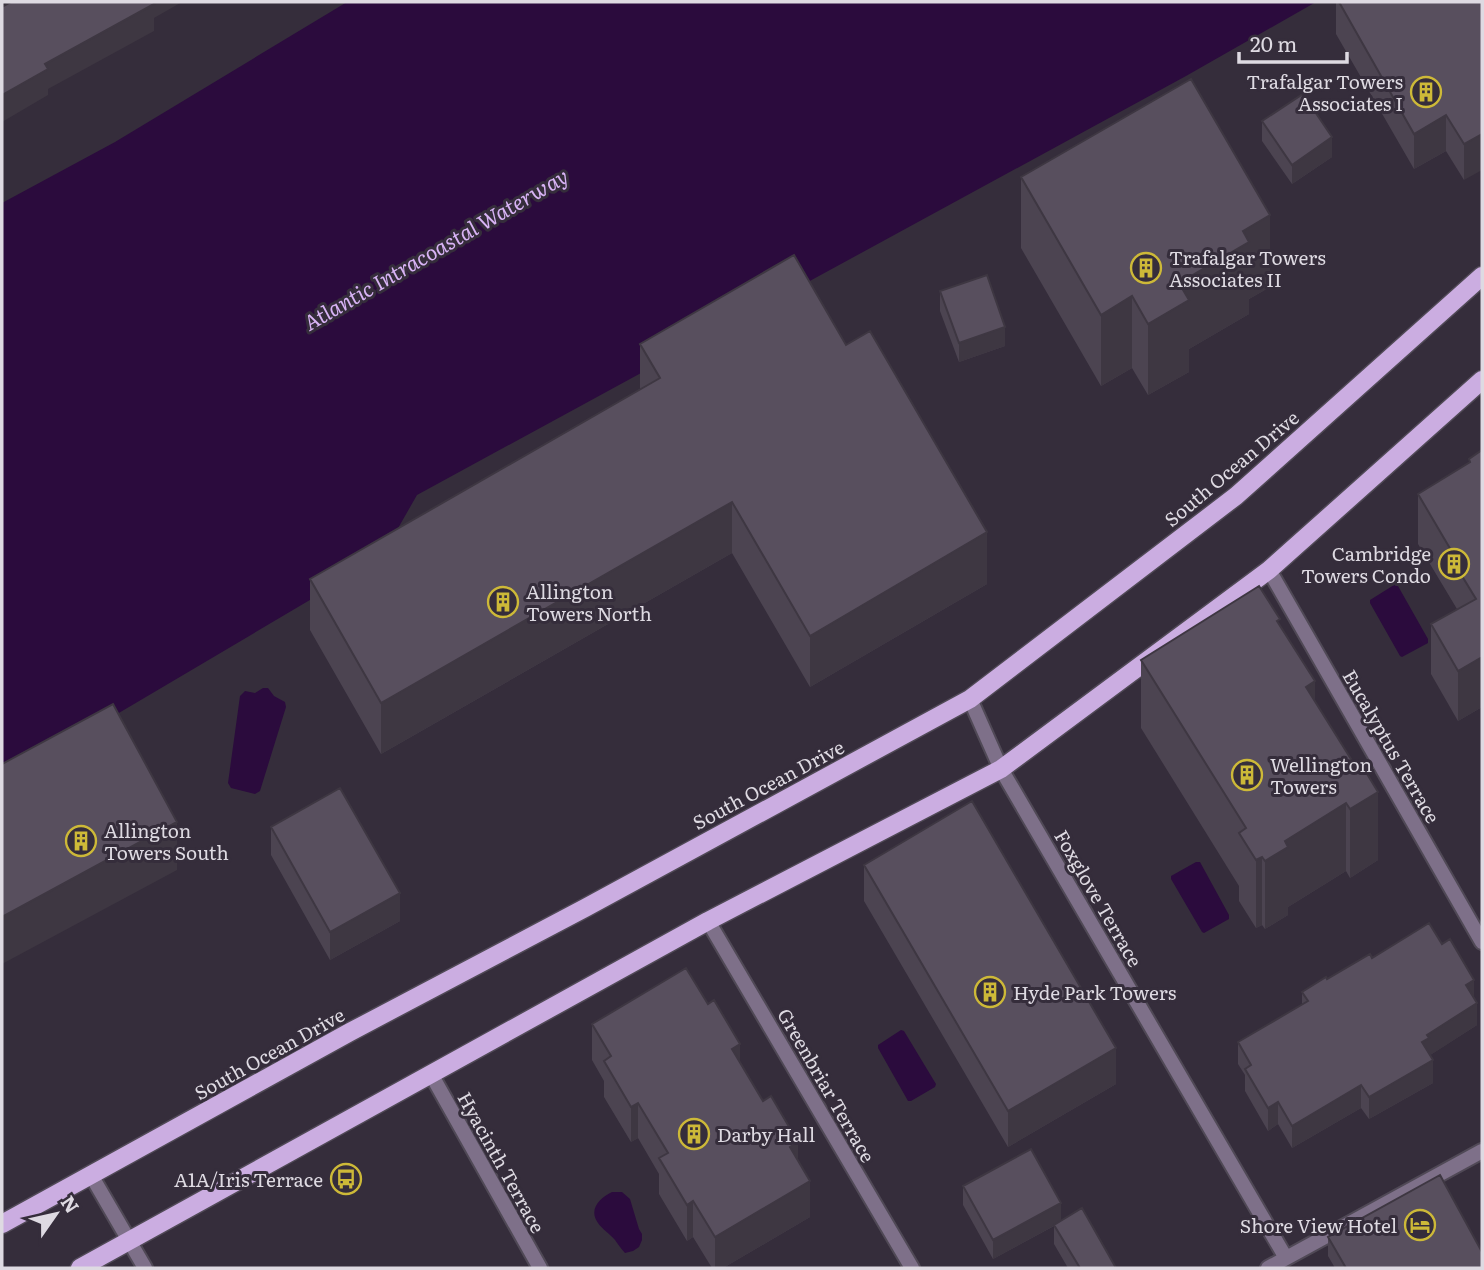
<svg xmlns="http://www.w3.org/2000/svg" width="1484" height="1270" font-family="Literata,serif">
  <rect width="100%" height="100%" fill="#352d3b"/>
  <path fill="#2b0b3d" d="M347 2H1316L1186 76 417 495 381 558 2 782V203L115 142Z
    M1394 585 1398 586 1428 639V643L1402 657 1400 656 1370 603V600Z
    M263 688H268L274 696 285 702 286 707 260 791 255 794 231 788 228 783 240 696 245 691 255 693Z
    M1196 862H1200L1229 915V919L1204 933 1202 932 1171 879V876Z
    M901 1030 904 1031 936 1084 935 1087 911 1101H908L878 1048V1045Z
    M612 1192H622L630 1199 639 1229 642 1234V1240L639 1247 633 1251 625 1253C621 1249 618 1244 615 1240 610 1234 602 1229 598 1223 588 1209 600 1198 612 1192Z"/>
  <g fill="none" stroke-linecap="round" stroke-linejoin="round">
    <g stroke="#504956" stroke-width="18">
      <path id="minor" d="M1269 570 1482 942
        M970 699 1001 769 1286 1258
        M708 921 912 1268
        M431 1074 540 1268
        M91 1175 145 1268
        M1268 1268 1482 1151"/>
    </g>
    <g stroke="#504956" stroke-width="21">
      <path id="primary" d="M2 1224 350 1032 585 908 970 699 1236 496 1482 276
        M80 1268 708 921 1001 769 1269 570 1482 380"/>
    </g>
    <use href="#minor" stroke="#7e7089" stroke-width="14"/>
    <use href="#primary" stroke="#cbade1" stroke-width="18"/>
  </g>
  <path fill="#4c4451" d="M1336 2H1482L1464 180 1446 151 1414 169 1336 34Z
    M1262 121 1332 157 1292 184 1262 141Z
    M1021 177 1270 287 1249 299V314L1189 349V372L1148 395 1132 368 1101 386 1021 248Z
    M940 291 1005 346 959 362 940 311Z
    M640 344 987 584 810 687 732 553 381 754 310 630V579L640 389Z
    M1482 450V707L1458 721 1431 674V624L1457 609 1418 544V494L1469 463V459Z
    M1280 626 1315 701 1378 860 1350 878 1346 871 1288 907V915L1265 929 1262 925 1256 928 1239 901V886L1141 728V660Z
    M271 827 400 921 330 960 271 855Z
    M864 865 1116 1084 1008 1147 864 901Z
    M1372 958 1474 999 1477 1025 1430 1055 1433 1083 1369 1119 1361 1108 1292 1148 1278 1124 1268 1131 1245 1091V1075L1238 1064V1042L1302 1005V992L1327 979Z
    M592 1024 740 1063 798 1160 810 1217 723 1268H712L693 1237 687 1241 659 1194V1174L638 1138 631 1142 604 1097V1081L592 1060Z
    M963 1186 1061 1221 1116 1268H1068L1054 1244V1226L993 1259 963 1205Z
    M1328 1237 1482 1268H1335L1328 1256Z"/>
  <path fill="#3e3742" d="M149 2H182L154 18V31L48 89V95L2 122V95L45 64Z
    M1446 115V151L1414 169V134Z
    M1482 134V170L1464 180V144Z
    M1332 137V157L1292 184V165Z
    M1270 215V287L1249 299V314L1189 349V372L1148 395V324L1179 283 1243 231Z
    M1132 296V368L1101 386V315Z
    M1005 327V346L959 362V343Z
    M732 502V553L381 754V703Z
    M987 532V584L810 687V636Z
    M1482 657V707L1458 721V671Z
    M1315 681V749L1306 687Z
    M1378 792V860L1350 878V809Z
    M1346 803V871L1288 907V915L1265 929V861L1285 841Z
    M177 822V870L2 964V917Z
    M1262 857V925L1256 928V860Z
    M400 893V921L330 960V932Z
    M1474 980V1002L1466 985Z
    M1477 1003V1025L1429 1056 1422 1042 1427 1035Z
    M740 1044V1080L732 1049Z
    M1116 1048V1084L1008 1147V1111Z
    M1433 1060V1083L1369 1119V1097Z
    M1361 1085V1108L1292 1148V1126Z
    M1278 1102V1124L1268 1131V1108Z
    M638 1103V1138L631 1142V1107Z
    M798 1142V1178L790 1147Z
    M810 1181V1217L723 1268H715V1237Z
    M693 1201V1237L687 1241V1205Z
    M1061 1203V1222L993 1259V1240Z"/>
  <path fill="#584f5e" stroke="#3e3742" stroke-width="2" d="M11 2H153L154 4 45 64 48 69 2 95V7Z
    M1339 2H1482V134L1464 144 1446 115 1414 134Z
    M1191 79 1270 215 1243 231 1249 242 1179 283 1189 300 1148 324 1132 296 1101 315 1021 177Z
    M1303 94 1332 137 1292 165 1262 121Z
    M794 255 846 345 870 331 987 532 810 636 732 502 381 703 310 579 660 378 640 344Z
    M987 275 1005 327 959 343 940 291Z
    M1482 450V657L1458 671 1431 624 1476 599 1462 576 1465 574 1418 494 1470 462 1469 459Z
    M1259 586 1280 619 1277 621 1315 681 1306 687 1356 767 1361 764 1378 792 1350 809 1346 803 1285 841 1288 847 1265 861 1262 857 1256 860 1239 833 1246 828 1141 660Z
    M113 704 177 822 2 917V764Z
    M340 788 400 893 330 932 271 827Z
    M972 801 1116 1048 1008 1111 864 865Z
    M1429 923 1442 944 1450 939 1474 980 1466 985 1477 1003 1427 1035 1429 1038 1422 1042 1433 1060 1369 1097 1361 1085 1292 1126 1278 1102 1268 1108 1245 1069 1251 1065 1238 1042 1308 1001 1302 992 1326 977 1327 979 1370 954 1372 958Z
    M686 968 708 1004 714 1000 740 1044 732 1049 763 1101 771 1096 798 1142 790 1147 810 1181 715 1237 693 1201 687 1205 659 1158 668 1153 638 1103 631 1107 604 1061 611 1056 592 1024Z
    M1031 1149 1061 1203 993 1240 963 1186Z
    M1440 1175 1482 1252V1268H1346L1328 1237Z
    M1082 1208 1116 1268H1080L1054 1225Z"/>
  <defs>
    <g id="building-ring" transform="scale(1.575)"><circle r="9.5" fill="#352d3b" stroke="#cdb938" stroke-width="1.5"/><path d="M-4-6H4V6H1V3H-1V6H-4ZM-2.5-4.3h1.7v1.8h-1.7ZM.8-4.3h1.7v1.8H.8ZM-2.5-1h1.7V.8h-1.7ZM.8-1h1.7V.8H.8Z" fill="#cdb938"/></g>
    <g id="bus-ring" transform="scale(1.575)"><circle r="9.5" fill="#352d3b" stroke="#cdb938" stroke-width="1.5"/><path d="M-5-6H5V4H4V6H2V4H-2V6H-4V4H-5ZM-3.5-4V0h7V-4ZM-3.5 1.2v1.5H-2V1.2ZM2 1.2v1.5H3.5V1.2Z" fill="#cdb938"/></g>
    <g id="hotel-ring" transform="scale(1.575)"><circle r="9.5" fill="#352d3b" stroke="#cdb938" stroke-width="1.5"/><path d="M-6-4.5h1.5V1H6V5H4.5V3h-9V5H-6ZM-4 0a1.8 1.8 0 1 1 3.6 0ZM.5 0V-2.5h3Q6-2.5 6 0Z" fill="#cdb938"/></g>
  </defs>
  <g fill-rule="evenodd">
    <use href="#building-ring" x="1426" y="92"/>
    <use href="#building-ring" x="1146" y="268"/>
    <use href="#building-ring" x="1454" y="564"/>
    <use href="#building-ring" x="503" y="602"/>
    <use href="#building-ring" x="1247" y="775"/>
    <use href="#building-ring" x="81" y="841"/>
    <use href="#building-ring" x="990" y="992"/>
    <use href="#building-ring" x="694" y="1134"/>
    <use href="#bus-ring" x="346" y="1179"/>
    <use href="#hotel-ring" x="1420" y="1225"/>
  </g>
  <g text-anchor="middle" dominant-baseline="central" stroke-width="6" stroke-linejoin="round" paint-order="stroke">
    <g font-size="19" fill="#dedae2" stroke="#352d3b" text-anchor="start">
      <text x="1403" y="81" text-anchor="end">Trafalgar Towers<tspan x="1403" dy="22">Associates I</tspan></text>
      <text x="1169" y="257">Trafalgar Towers<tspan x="1169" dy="22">Associates II</tspan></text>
      <text x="1431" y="553" text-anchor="end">Cambridge<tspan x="1431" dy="22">Towers Condo</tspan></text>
      <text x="526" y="591">Allington<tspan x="526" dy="22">Towers North</tspan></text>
      <text x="1270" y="764">Wellington<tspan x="1270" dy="22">Towers</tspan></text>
      <text x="104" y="830">Allington<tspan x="104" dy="22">Towers South</tspan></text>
      <text x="1013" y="992">Hyde Park Towers</text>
      <text x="717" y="1134">Darby Hall</text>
      <text x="323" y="1179" text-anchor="end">A1A/Iris Terrace</text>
      <text x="1397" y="1225" text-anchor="end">Shore View Hotel</text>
    </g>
    <g font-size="19" fill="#dedae2" stroke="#352d3b">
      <text transform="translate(1231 468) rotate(-40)">South Ocean Drive</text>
      <text transform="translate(1392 746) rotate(60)">Eucalyptus Terrace</text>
      <text transform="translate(768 784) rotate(-28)">South Ocean Drive</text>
      <text transform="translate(1099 898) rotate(60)">Foxglove Terrace</text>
      <text transform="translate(269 1053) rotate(-29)">South Ocean Drive</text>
      <text transform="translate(827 1085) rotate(60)">Greenbriar Terrace</text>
      <text transform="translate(502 1162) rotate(61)">Hyacinth Terrace</text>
    </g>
    <g font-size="21" font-style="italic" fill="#d8b3f5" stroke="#352d3b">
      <text transform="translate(435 248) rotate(-30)">Atlantic Intracoastal Waterway</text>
    </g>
  </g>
  <rect width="1484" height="1270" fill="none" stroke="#dedae2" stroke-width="7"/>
  <g transform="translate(56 1214) rotate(56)" stroke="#352d3b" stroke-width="5" paint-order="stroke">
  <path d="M0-5L12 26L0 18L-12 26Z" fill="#dedae2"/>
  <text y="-10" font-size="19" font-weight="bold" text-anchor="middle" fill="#dedae2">N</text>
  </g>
  <path d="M1239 52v10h108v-10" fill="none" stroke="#dedae2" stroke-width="3.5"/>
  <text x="1250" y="52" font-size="21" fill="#dedae2" stroke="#352d3b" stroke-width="5" paint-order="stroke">20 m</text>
</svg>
